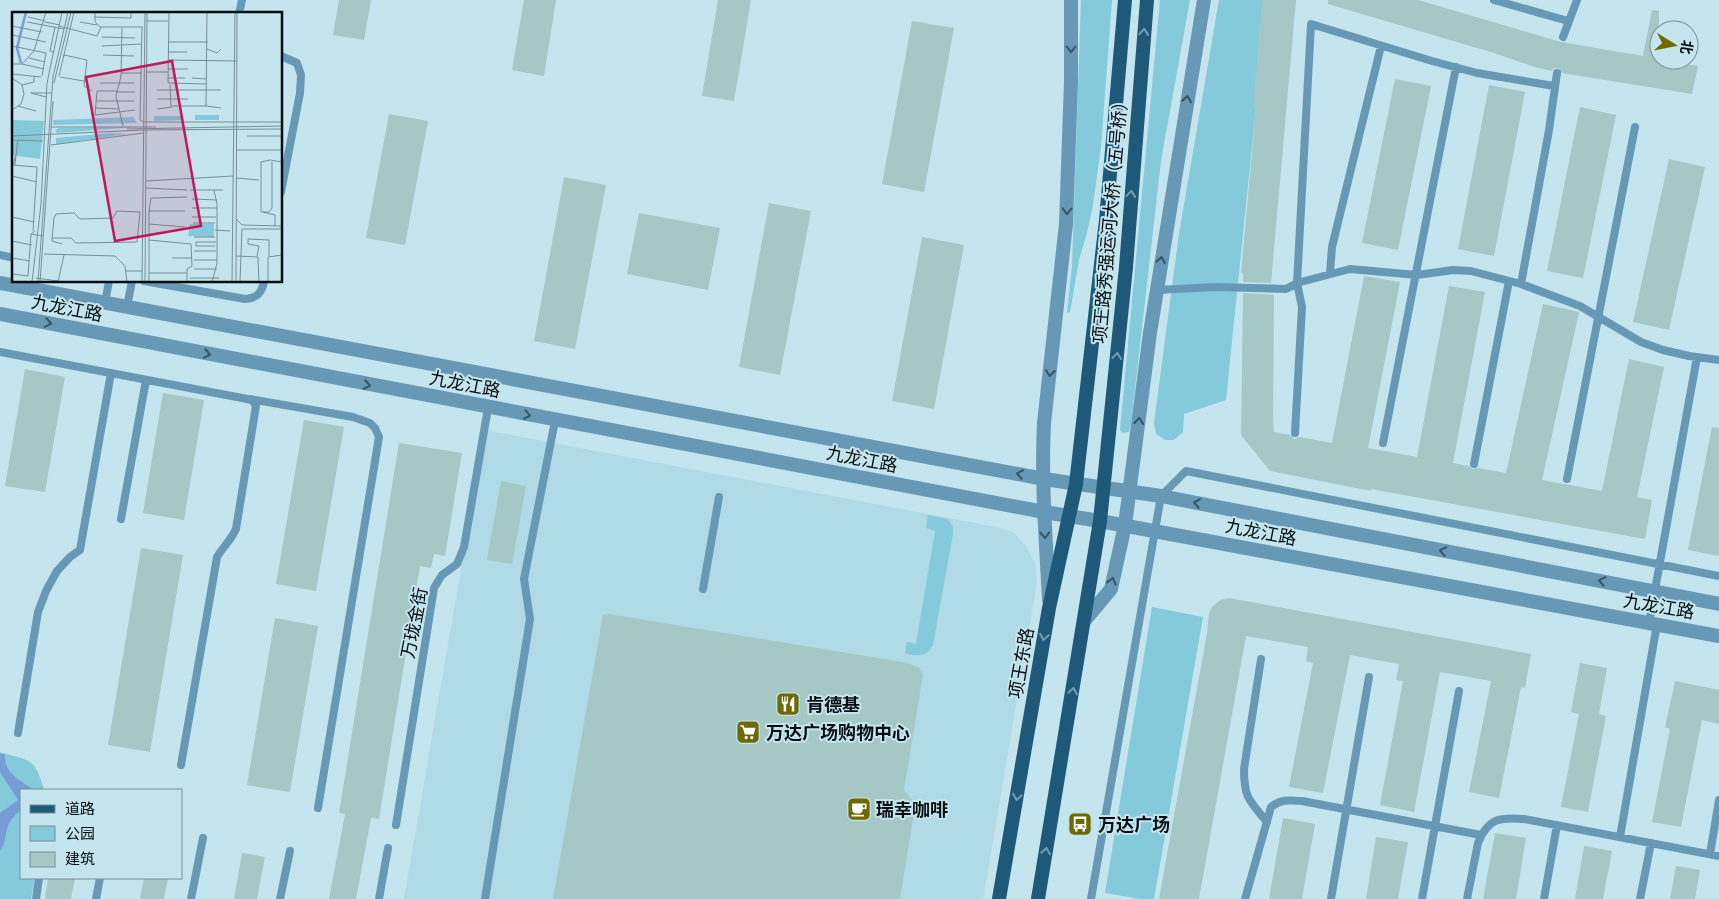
<svg xmlns="http://www.w3.org/2000/svg" width="1719" height="899" font-family="'Public Sans','Noto Sans SC',sans-serif">
  <rect width="100%" height="100%" fill="#c4e5ee"/>
  <path fill="#b0dae5" d="M485 430 996 527 1013 532 1026 546 1035 564 1037 582 983 899H404Z"/>
  <path fill="#84cadb" d="M1081 0H1112L1101 147 1093 205 1087 233 1079 260 1070 312 1068 313 1067 312 1072 267Z
    M1160 0H1190L1161 161 1131 424 1129 432 1123 433 1120 430Z
    M1219 0H1267L1226 400 1184 414 1183 432 1174 440H1165L1156 434 1154 423 1179 234Z
    M928 515 948 519 953 527V534L933 645C927 658 917 655 905 654L907 642 916 644 935 531 926 528Z
    M1152 607 1203 617 1154 899H1140L1105 893Z
    M0 752C30 761 35 757 44 790H21V878H35L31 899H0Z"/>
  <path fill="#769dd6" d="M0 754H5C3 773 21 781 34 790H21V810C16 814 10 819 8 826 5 835 6 843 0 851V813L18 800 0 772Z"/>
  <path fill="#a5c7c6" d="M339 0H371L364 40 333 35Z
    M524 0H556L544 76 512 70Z
    M718 0H751L734 101 702 96Z
    M1262 0H1296L1271 283 1243 282V273H1241L1256 108H1253Z
    M1328 0H1418L1561 42 1643 56 1652 10 1659 11V60L1698 66 1692 94 1562 73 1558 68H1554L1552 71 1535 67 1494 53 1328 4Z
    M912 21 954 28 924 192 882 184Z
    M1395 79 1431 86 1398 250 1362 243Z
    M1489 85 1525 92 1494 256 1458 249Z
    M1580 107 1616 115 1583 278 1547 271Z
    M389 114 428 121 405 245 366 238Z
    M1669 159 1705 167 1669 330 1633 322Z
    M564 177 606 185 575 349 534 341Z
    M769 203 811 211 780 375 739 367Z
    M639 213 720 228 708 290 627 274Z
    M922 237 964 245 934 409 892 401Z
    M1364 276 1400 282 1368 448 1417 457 1449 286 1485 292 1453 463 1469 466 1472 469 1478 468 1506 473 1543 304 1579 312 1542 480 1602 491 1629 359 1664 367 1637 497 1652 500 1645 539 1371 489V491L1270 471 1241 435 1243 293 1274 295 1273 420 1274 432 1290 435 1294 439 1299 437 1332 443Z
    M25 369 65 377 45 492 5 486Z
    M163 393 204 400 184 520 143 513Z
    M304 420 344 427 316 591 276 584Z
    M1712 427 1719 428V556L1688 550Z
    M399 443 462 453 445 556 434 554 431 568 420 566 379 819 371 818 356 899H329L345 814 339 813Z
    M501 481 526 486 512 564 487 560Z
    M141 548 183 555 150 752 108 745Z
    M1229 598 1531 654 1525 688 1521 687 1499 798 1469 792 1491 681 1440 672 1414 812 1380 805 1403 681 1396 680 1399 664 1350 655 1323 793 1289 787 1313 663 1306 661 1308 647 1246 636 1199 899H1159L1207 633 1209 613 1213 606 1220 600Z
    M609 614 908 663 919 668 923 674 904 790 913 801 915 807 900 899H553L603 615Z
    M275 618 318 626 290 792 247 785Z
    M1580 663 1607 668 1599 714 1606 716 1588 812 1561 807 1579 714 1571 712Z
    M1675 681 1719 690V724L1702 720 1681 827 1652 822 1670 729 1665 727Z
    M1283 818 1315 824 1302 899H1269Z
    M1495 833 1526 838 1516 899H1483Z
    M1376 837 1408 842 1398 899H1366Z
    M1584 846 1612 851 1603 899H1575Z
    M242 853 265 857 257 899H234Z
    M1676 866 1700 870 1695 899H1670Z
    M48 878H75L71 899H45Z
    M144 878H168L164 899H140Z"/>
  <g fill="none" stroke-linecap="round" stroke-linejoin="round">
    <path stroke="#6799b7" stroke-width="8" d="M1494 0 1568 21
      M239 14 242 0
      M1563 37 1577 0
      M281 56 297 63 301 75 300 93 281 192
      M0 255 14 258
      M1330 273 1332 247 1381 46
      M144 281 245 299C257 298 262 293 264 281
      M1521 284 1549 130 1557 73
      M1157 290 1216 287 1286 289 1297 283 1350 269 1417 275 1453 270 1471 271 1521 284 1580 306 1641 342 1663 350 1689 356 1719 360
      M105 303 109 281
      M127 307 132 281
      M0 352 242 398 252 400 256 406 236 529C231 540 223 547 217 557L181 765
      M250 399 353 417 370 423 375 428 379 437 318 808
      M1295 433 1302 307 1297 283 1311 24 1432 61 1477 73 1554 86
      M1383 443 1456 67
      M1474 464 1509 281
      M1567 479 1635 127
      M121 519 146 380
      M703 589 719 497
      M1649 623 1697 357
      M1261 659 1244 769C1244 798 1249 800 1267 822
      M18 733 38 612 46 591 57 571 70 557 80 550 111 373
      M396 825 434 588 442 575 457 564 464 547 488 408
      M1620 837 1657 624
      M1710 854 1719 800
      M36 899 39 878
      M96 899 100 878
      M191 899 203 838
      M280 899 290 851
      M379 899 388 848
      M485 899 530 619 524 579 555 421
      M1091 899 1161 496 1186 471 1719 576
      M1245 899 1271 807C1281 799 1289 800 1302 801L1481 835
      M1331 899 1369 677
      M1422 899 1459 691
      M1467 899 1478 843C1488 818 1500 817 1524 819L1719 856
      M1544 899 1557 825
      M1640 899 1651 843"/>
    <path stroke="#6799b7" stroke-width="14" d="M0 283 1044 479 1161 496 1719 604
      M0 314 1044 512 1100 521 1719 636
      M1049 600C1046 541 1041 482 1044 423L1066 224 1071 82V0
      M1085 620 1111 589 1125 525 1150 333 1204 0"/>
    <path stroke="#1f5979" stroke-width="14" d="M999 899 1049 608 1076 484 1106 220 1125 0
      M1038 899 1100 521 1126 267 1147 0"/>
  </g>
  <defs><path id="oneway-chevron" d="M-2-3.5L2.5 0L-2 3.5" fill="none" stroke-width="1.6" stroke-linecap="round" stroke-linejoin="round" transform="scale(1.25)"/></defs>
  <g stroke="#729fb4">
    <use href="#oneway-chevron" transform="translate(1144 32) rotate(-85)"/>
    <use href="#oneway-chevron" transform="translate(1131 194) rotate(-85)"/>
    <use href="#oneway-chevron" transform="translate(1117 356) rotate(-84)"/>
    <use href="#oneway-chevron" transform="translate(1044 637) rotate(100)"/>
    <use href="#oneway-chevron" transform="translate(1073 691) rotate(-81)"/>
    <use href="#oneway-chevron" transform="translate(1017 797) rotate(100)"/>
    <use href="#oneway-chevron" transform="translate(1046 851) rotate(-81)"/>
  </g>
  <g stroke="#365464">
    <use href="#oneway-chevron" transform="translate(1071 49) rotate(90)"/>
    <use href="#oneway-chevron" transform="translate(1187 99) rotate(-81)"/>
    <use href="#oneway-chevron" transform="translate(1067 211) rotate(92)"/>
    <use href="#oneway-chevron" transform="translate(1161 260) rotate(-81)"/>
    <use href="#oneway-chevron" transform="translate(48 323) rotate(11)"/>
    <use href="#oneway-chevron" transform="translate(207 354) rotate(11)"/>
    <use href="#oneway-chevron" transform="translate(1050 373) rotate(97)"/>
    <use href="#oneway-chevron" transform="translate(367 385) rotate(11)"/>
    <use href="#oneway-chevron" transform="translate(527 415) rotate(11)"/>
    <use href="#oneway-chevron" transform="translate(1139 421) rotate(-83)"/>
    <use href="#oneway-chevron" transform="translate(1020 474) rotate(-169)"/>
    <use href="#oneway-chevron" transform="translate(1197 503) rotate(-169)"/>
    <use href="#oneway-chevron" transform="translate(1045 535) rotate(87)"/>
    <use href="#oneway-chevron" transform="translate(1443 551) rotate(-169)"/>
    <use href="#oneway-chevron" transform="translate(1112 581) rotate(-76)"/>
    <use href="#oneway-chevron" transform="translate(1602 581) rotate(-169)"/>
  </g>
  <defs>
    <g id="restaurant-square" transform="scale(1.25)"><rect x="-9" y="-9" width="18" height="18" rx="4" fill="#6d6903" stroke="#c4e5ee"/><path d="M-5-6h1v4h1v-4h1v4h1v-4h1v5L-1.5 .5V6h-2V.5L-5-1ZM5-6V6H3V1.5H1.5Q1.5-4 5-6Z" fill="#fff"/></g>
    <g id="supermarket-square" transform="scale(1.25)"><rect x="-9" y="-9" width="18" height="18" rx="4" fill="#6d6903" stroke="#c4e5ee"/><path d="M-6-5.5h2.5l.6 2H6L4.5 2H-2.5L-4.4-4H-6ZM-1.5 3.2a1.3 1.3 0 1 0 .1 0ZM3 3.2a1.3 1.3 0 1 0 .1 0Z" fill="#fff"/></g>
    <g id="cafe-square" transform="scale(1.25)"><rect x="-9" y="-9" width="18" height="18" rx="4" fill="#6d6903" stroke="#c4e5ee"/><path d="M-5.5-4.5H6V0H3Q3 3.5 0 3.5H-2.5Q-5.5 3.5-5.5 0ZM3-3.2v2h1.7v-2ZM-6 4.5H4V6H-6Z" fill="#fff"/></g>
    <g id="bus-square" transform="scale(1.25)"><rect x="-9" y="-9" width="18" height="18" rx="4" fill="#6d6903" stroke="#c4e5ee"/><path d="M-5-6H5V4H4V6H2V4H-2V6H-4V4H-5ZM-3.5-4V0h7V-4ZM-3.5 1.2v1.5H-2V1.2ZM2 1.2v1.5H3.5V1.2Z" fill="#fff"/></g>
  </defs>
  <g fill-rule="evenodd">
    <use href="#restaurant-square" x="788" y="704"/>
    <use href="#supermarket-square" x="748" y="732"/>
    <use href="#cafe-square" x="859" y="809"/>
    <use href="#bus-square" x="1080" y="824"/>
  </g>
  <g text-anchor="middle" dominant-baseline="central" stroke-width="4" stroke-linejoin="round" paint-order="stroke">
    <g font-size="18" fill="#040e11" stroke="#c4e5ee">
      <text transform="translate(1110 218) rotate(-85)">项王路秀强运河大桥（五号桥）</text>
      <text transform="translate(67 308) rotate(11)">九龙江路</text>
      <text transform="translate(465 384) rotate(11)">九龙江路</text>
      <text transform="translate(862 459) rotate(11)">九龙江路</text>
      <text transform="translate(1261 532) rotate(11)">九龙江路</text>
      <text transform="translate(1659 606) rotate(10)">九龙江路</text>
      <text transform="translate(414 623) rotate(-79)">万珑金街</text>
      <text transform="translate(1021 663) rotate(-80)">项王东路</text>
    </g>
    <g font-size="18" font-weight="bold" fill="#040e11" stroke="#c4e5ee" text-anchor="start">
      <text x="806" y="704">肯德基</text>
      <text x="766" y="732">万达广场购物中心</text>
      <text x="876" y="809">瑞幸咖啡</text>
      <text x="1098" y="824">万达广场</text>
    </g>
  </g>
  <g transform="translate(12 12)">
    <rect width="270" height="270" fill="#c4e5ee"/>
    <path d="M183 103H207V108H183ZM142 104H170V108L142 109ZM121 105 125 111 41 113V108ZM0 108 32 109 28 147 0 143ZM125 115 45 121 43 118 47 116ZM99 121 115 122 44 132V126ZM178 212H202V225L176 224Z" fill="#84cadb"/>
    <path fill="none" stroke="#769dd6" stroke-width="2.5" d="M9 51 5 36 14 0"/>
    <path fill="none" stroke="#778f96" stroke-width="1" d="M83 0V10L88 15H131M157 0 156 71 195 72M16 5 33 9M82 5 119 6V0M135 9H156M15 10 52 17M33 10 48 13M68 10 85 13M0 14 30 20M47 14 85 24 89 15M130 15 128 108 131 110H270M110 16 109 64 104 84 111 114M0 23 34 30M90 25 123 26M156 30H196M0 34 34 41 30 64M90 34 129 32M195 37 205 41 209 37M41 40 38 39 43 15M156 40H175M52 43 75 48 72 74 80 79M91 43 122 44M17 46 33 50M156 48 225 49M0 52H10L22 39 34 0M10 52 32 57M156 57H176M135 60H156M109 61H130M0 62 29 65M47 64 62 0M48 65 72 69M0 66 10 73 12 82 9 92 0 98M156 66H173M180 66 195 67M42 71 59 0M88 71H122M10 73 22 70V65M158 73 159 94H194L195 0M145 78H178M178 78H209M85 79 83 103 123 98M85 79H105M104 80H123M34 85 19 81H40M145 87H176M85 89H122M6 94 24 99M194 94 209 96M84 96 107 97M145 97 160 95M39 115H144M115 117 270 114M0 124 131 118 270 117M235 124H270M0 128 31 129M39 133 132 121M225 138H270M4 143 6 128M260 150V196L257 200H249V150L258 148 270 150M0 153 25 155M1 153 4 143 3 153M0 164 25 170M224 166 247 168M134 169 221 164M134 176 175 178M178 178H211M180 187 205 188M180 196H205M137 200 139 186 175 185M251 200 263 203V214M0 205 22 210M180 205H204M224 207 230 213 270 214M181 211H203M137 212 173 215M203 218 218 219M21 219 25 155M23 219 19 222 31 224M182 225H203M40 226H59L64 231 125 230 128 200 105 199 101 206 68 207 62 201 44 202 42 206 40 228V229L50 232M137 228 179 232 180 254 175 257V270M0 229 20 233M203 234H184V230H204M182 239H204M32 242 103 244 113 254 115 270M224 244 246 245 247 270M245 244 247 234 236 232V227L257 228V244M0 246 18 249M160 246H180M182 248H205M182 257H205M114 259H130M137 261H175M0 262 16 264 19 222M24 266 46 269M178 266H207M20 270 29 192 35 71 50 0M26 270 41 65 56 0M28 270 41 89M46 270 52 243M130 270 133 0M133 270 135 0M137 270V199H173M200 270 205 251V192L202 178M220 270 223 0M224 270 225 0M228 270 230 217H270M256 270V245L270 243"/>
    <path fill="#c2185b" fill-opacity="0.15" stroke="#c2185b" stroke-width="2.5" d="M160 49 189 214 103 229 74 65Z"/>
    <rect width="270" height="270" fill="none" stroke="#040e11" stroke-width="2.5"/>
  </g>
  <rect x="20" y="789" width="162" height="90" fill="#c4e5ee" stroke="#778f96"/>
  <rect x="30" y="805" width="25" height="8" fill="#1f5979" stroke="#778f96"/>
  <text x="65" y="814" font-size="15" fill="#040e11">道路</text>
  <rect x="30" y="826" width="25" height="15" fill="#84cadb" stroke="#778f96"/>
  <text x="65" y="839" font-size="15" fill="#040e11">公园</text>
  <rect x="30" y="852" width="25" height="15" fill="#a5c7c6" stroke="#778f96"/>
  <text x="65" y="864" font-size="15" fill="#040e11">建筑</text>
  <g transform="translate(1674 45) rotate(100)"><circle r="24" fill="#c4e5ee" stroke="#778f96"/>
  <path d="M0-4L9 19L0 12L-9 19Z" fill="#6d6903"/>
  <text y="-8" font-size="14" font-weight="bold" text-anchor="middle" fill="#040e11">北</text>
  </g>
</svg>
